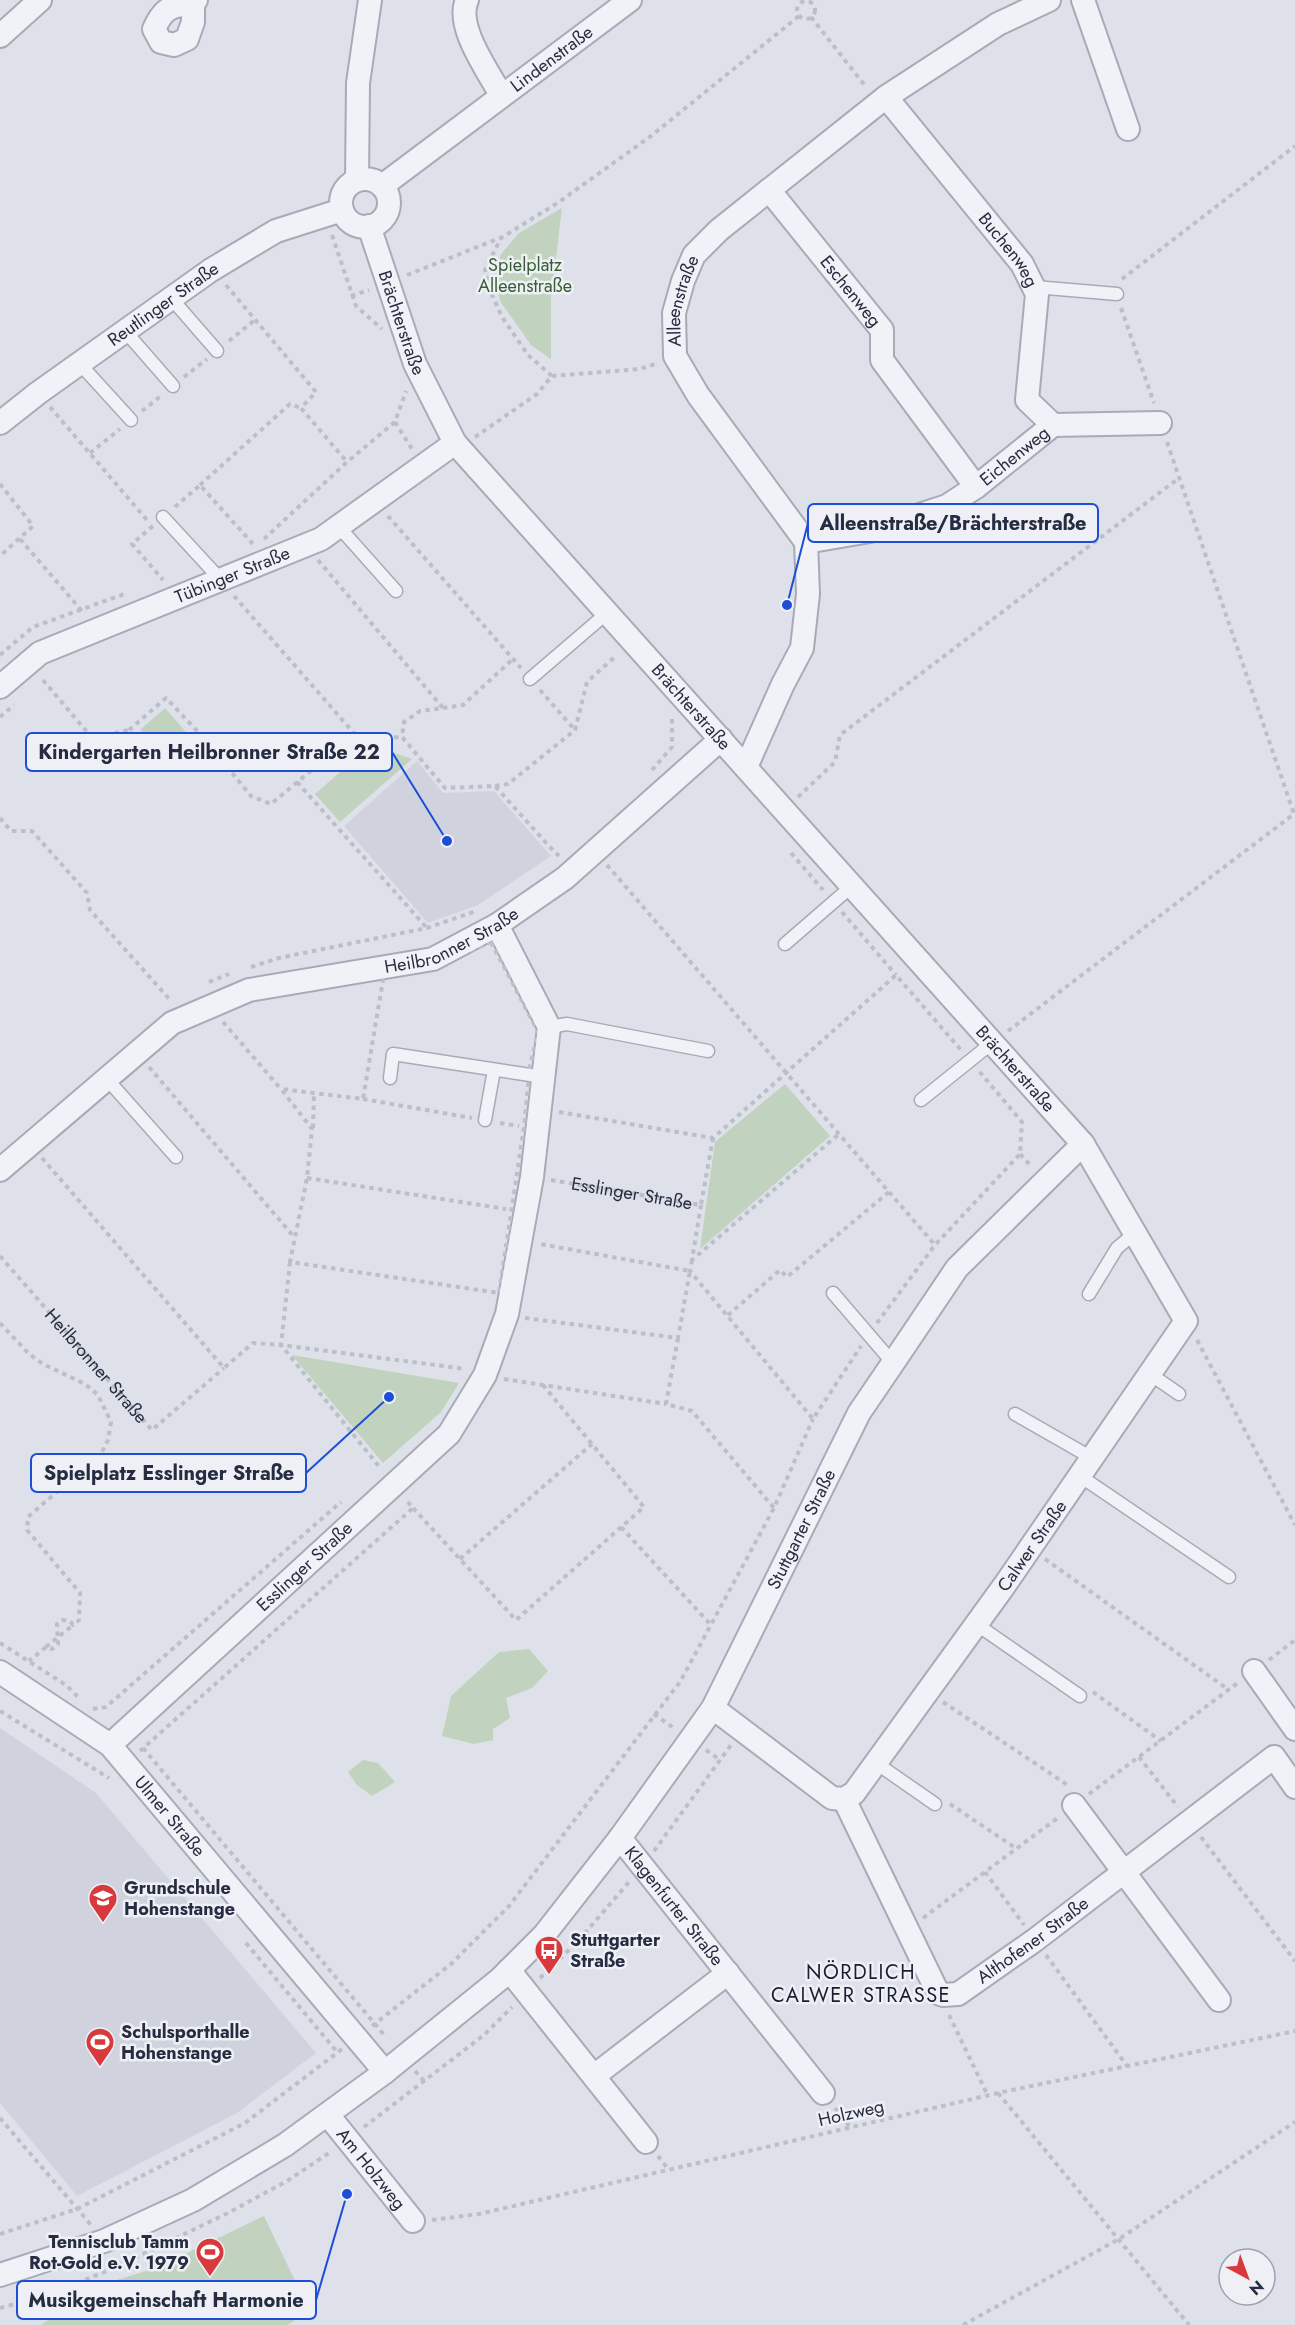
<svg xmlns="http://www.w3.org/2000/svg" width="1295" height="2325" font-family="Jost,sans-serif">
  <rect width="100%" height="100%" fill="#dee1e9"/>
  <path fill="#d0d3de" d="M417 761 443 793 494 791 551 856 478 905 428 923 344 826Z
    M0 1728 96 1793 316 2053 237 2113 77 2196 0 2103Z"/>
  <path fill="#c1d3be" d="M562 208 551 299V359L531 345 500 301 495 276 501 254 519 233Z
    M165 708 186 732 171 746H154L140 730Z
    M371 745 412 759 340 822 315 794Z
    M785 1084 830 1136 700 1249 715 1142Z
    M292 1355 459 1383 441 1412 383 1463Z
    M529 1649 548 1671 532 1688 506 1698 510 1718 493 1729V1740L474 1744 442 1736 451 1696 499 1652Z
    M363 1760 378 1763 395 1782 372 1796 357 1785 348 1772Z
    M264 2216 310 2312 287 2325H41L97 2286 156 2268Z"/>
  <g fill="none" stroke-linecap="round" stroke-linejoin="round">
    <g stroke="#a7abb7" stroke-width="15">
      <path id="service" d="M1035 287 1117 294
        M171 298 217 351
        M125 331 173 386
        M80 364 131 420
        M163 517 221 580
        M339 527 396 591
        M530 679 607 613
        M785 944 852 886
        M549 1027 567 1024 708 1051
        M390 1078 393 1054 543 1077
        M107 1079 176 1157
        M921 1100 992 1043
        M485 1120 494 1070
        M833 1293 893 1363
        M1089 1294 1117 1248 1135 1233
        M1150 1374 1179 1394
        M1015 1414 1092 1458
        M1080 1476 1229 1577
        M976 1624 1080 1696
        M876 1763 935 1804"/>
    </g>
    <g stroke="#a7abb7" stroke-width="26">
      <g id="minor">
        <path d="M467 0C455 26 488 71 501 95"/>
        <path d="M1083 0 1128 129"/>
        <path d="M193 4C170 5 163 9 154 29L161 42 174 45 187 39 193 22V4L196 0"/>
        <path d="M0 36 40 0"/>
        <path id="s3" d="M886 97 1022 264 1037 294 1027 400 1053 425"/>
        <circle cx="365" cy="203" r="24"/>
        <path d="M357 180 358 83 370 0"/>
        <path id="s4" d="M382 186 630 0"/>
        <path id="s5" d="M769 190 882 330V360L976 487"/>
        <path id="s6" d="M369 226 415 364 455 443 1083 1144 1186 1321 1004 1586 854 1793 844 1799 832 1798 713 1708"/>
        <path id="s7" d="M0 423 38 393 211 270 276 231 342 210"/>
        <path id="s8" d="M806 542 870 531 947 506 976 487 1053 425 1160 423"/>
        <path id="s9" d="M0 687 40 653 321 539 455 443"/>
        <path id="s10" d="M746 767 783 684 802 648 808 594 806 542 698 395 675 356 674 313 683 281 694 255 719 230 886 97 998 24 1049 0"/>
        <path id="s11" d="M0 1170 172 1023 249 990 433 959 497 925 565 878 721 739"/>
        <path d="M1254 1671 1295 1729"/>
        <path id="s12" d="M0 1672 110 1745 385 2072"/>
        <path id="s13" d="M110 1745 449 1434 485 1375 507 1314 532 1177 549 1027 497 925"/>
        <path id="s14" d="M844 1799 938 1993 943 1995 958 1994 1035 1940 1274 1757 1295 1787"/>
        <path d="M1074 1805 1219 2000"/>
        <path id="s15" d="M620 1838 823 2093"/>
        <path d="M509 1970 646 2142"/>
        <path d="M594 2076 728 1973"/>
        <path id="s16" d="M328 2115 413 2221"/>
        <path id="s17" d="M0 2275 104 2241 193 2200 285 2145 385 2072 500 1979 544 1935 620 1838 713 1708 859 1413 893 1363 957 1268 1083 1144"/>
      </g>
    </g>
    <g stroke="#bcbfc8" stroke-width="4" stroke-dasharray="4.5 4.5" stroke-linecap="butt">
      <circle cx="806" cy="10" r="9"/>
      <path d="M811 17 866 87"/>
      <path d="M332 235 356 306 382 329"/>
      <path d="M407 275 500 238"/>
      <path d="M1122 279 1295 146"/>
      <path d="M226 285 316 392 301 408 347 462"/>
      <path d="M351 296 369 290"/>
      <path d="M1121 308 1154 403"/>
      <path d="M229 341 256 319"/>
      <path d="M552 376 640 369 658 363"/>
      <path d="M184 377 207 359"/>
      <path d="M50 407 147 520"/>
      <path d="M142 411 162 395"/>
      <path d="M395 422 412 449"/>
      <path d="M475 437 537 394 552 376 528 355 502 317 490 290 485 270 501 238 559 202 651 136 799 16"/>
      <path d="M1167 442 1294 814"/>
      <path d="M90 453 120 429"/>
      <path d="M0 484 33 526 0 556"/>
      <path d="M200 485 290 404 301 408"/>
      <path d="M175 507 200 485 253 544"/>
      <path d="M388 516 521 668"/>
      <path d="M153 526 132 544 163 580"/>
      <path d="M20 539 82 611"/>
      <path d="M264 539 347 462 395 422 406 391"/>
      <path d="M318 560 443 708 420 711 404 722 402 737 445 788 495 786 548 845 559 856"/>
      <path d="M234 596 359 739 402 737"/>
      <path d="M0 655 33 627 127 593"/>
      <path d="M43 680 92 738 129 730 152 753 175 754 200 734 251 796 271 804 355 734"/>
      <path d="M540 690 575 730"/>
      <path d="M443 708 463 705 513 659"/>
      <path d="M0 717 14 705"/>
      <path d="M129 730 166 698 200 734"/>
      <path d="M652 770 672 747V716"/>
      <path d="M297 782 426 927"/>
      <path d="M495 786 508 784 575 730 587 682 617 655"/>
      <path d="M798 797 835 762 840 735 1179 478"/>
      <path d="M0 818 11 831H32L87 893 90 910 171 1001"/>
      <path d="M791 853 823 890"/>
      <path d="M607 865 889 1192 787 1277 780 1270 727 1316"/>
      <path d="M842 912 896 975"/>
      <path d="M491 942 538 1032 530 1066 524 1127 499 1293 290 1262 307 1178 312 1129 281 1089 363 1099 384 974 432 966Z"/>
      <path d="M251 967 279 958 427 928 476 911"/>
      <path d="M209 982 229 974"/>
      <path d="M223 1022 281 1089"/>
      <path d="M1008 1031 1294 814"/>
      <path d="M149 1067 294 1237"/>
      <path d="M363 1099 472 1118"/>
      <path d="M559 1112 713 1138 896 975 961 1050"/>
      <path d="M500 1123 519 1126"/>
      <path d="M313 1128 314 1093"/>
      <path d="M1020 1154 1032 1167"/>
      <path d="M42 1158 224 1368 253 1343 281 1345 381 1469"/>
      <path d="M307 1178 506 1209"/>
      <path id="s1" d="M551 1180 701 1205 713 1138"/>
      <path d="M889 1192 935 1245 1020 1154 1022 1122 979 1071"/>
      <path d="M701 1205 692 1260 839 1134"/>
      <path id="s2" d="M0 1256 152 1430 224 1368"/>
      <path d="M692 1260 690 1271 813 1419 861 1346"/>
      <path d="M290 1262 281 1345 466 1369"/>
      <path d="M525 1318 678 1338 690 1271 540 1244"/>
      <path d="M0 1323 29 1354 43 1364 85 1384 98 1395 111 1422 108 1440 99 1458 84 1468 28 1517 27 1530 80 1593 79 1620 73 1625 70 1621 62 1620 57 1624 58 1644 52 1649 46 1647 29 1661"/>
      <path d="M877 1323 935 1245"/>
      <path d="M678 1338 666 1404 692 1411 774 1508 813 1419"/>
      <path d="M1197 1340 1295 1525"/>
      <path d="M504 1379 666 1404"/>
      <path d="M413 1508 516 1620 644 1507 543 1385"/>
      <path d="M621 1527 711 1625"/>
      <path d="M460 1559 592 1444"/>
      <path d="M1045 1559 1229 1690"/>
      <path d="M0 1643 66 1685 78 1697"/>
      <path d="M46 1647 73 1625"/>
      <path d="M1269 1660 1295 1640"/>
      <path d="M1093 1692 1161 1741"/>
      <path d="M943 1702 1069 1786"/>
      <path d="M93 1709 106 1707 341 1502"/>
      <path d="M0 1711 109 1778"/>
      <path d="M654 1714 675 1729"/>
      <path d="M143 1748 385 2036"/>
      <path d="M706 1750 720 1760"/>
      <path d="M140 1751 413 1508 406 1500"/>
      <path d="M1139 1757 1178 1807"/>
      <path d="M1089 1794 1239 1682"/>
      <path d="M950 1804 1017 1849"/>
      <path d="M1201 1837 1295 1961"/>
      <path d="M654 1851 731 1745"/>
      <path d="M985 1872 1024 1925"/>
      <path d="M923 1918 1059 1817"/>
      <path d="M246 1943 338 2053"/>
      <path d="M1046 1955 1127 2066"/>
      <path d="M540 1978 579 1940 629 1882"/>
      <path d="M949 2015 988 2096"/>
      <path d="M372 2026 451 1964 509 1906 680 1682 774 1508"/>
      <path d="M415 2071 425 2082"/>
      <path d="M998 2093 1189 2325"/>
      <path d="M835 2108 850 2127"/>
      <path d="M0 2118 91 2225"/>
      <path d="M364 2127 484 2035 512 2007"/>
      <path d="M658 2156 668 2169"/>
      <path d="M432 2220 479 2214 998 2093 1295 2031"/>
      <path d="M0 2234 77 2209 245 2123 342 2049"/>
      <path d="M0 2308 49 2295 118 2266 228 2213 287 2181 332 2151"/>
      <path d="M963 2325 1119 2239 1295 2122"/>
    </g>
    <use href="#service" stroke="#f1f2f7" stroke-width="12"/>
    <use href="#minor" stroke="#f1f2f7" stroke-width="22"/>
  </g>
  <defs>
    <g id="school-pin" transform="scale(1.5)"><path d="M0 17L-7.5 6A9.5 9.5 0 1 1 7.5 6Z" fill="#d8393c" stroke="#eef0f6"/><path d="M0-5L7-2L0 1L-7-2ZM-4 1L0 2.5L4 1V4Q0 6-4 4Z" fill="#fff"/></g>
    <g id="bus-pin" transform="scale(1.5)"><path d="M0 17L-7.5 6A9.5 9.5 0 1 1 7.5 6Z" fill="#d8393c" stroke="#eef0f6"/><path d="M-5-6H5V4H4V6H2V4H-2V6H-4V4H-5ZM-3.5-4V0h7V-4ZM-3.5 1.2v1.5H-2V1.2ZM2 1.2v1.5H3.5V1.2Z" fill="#fff"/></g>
    <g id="stadium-pin" transform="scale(1.5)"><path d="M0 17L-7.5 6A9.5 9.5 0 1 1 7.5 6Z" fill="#d8393c" stroke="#eef0f6"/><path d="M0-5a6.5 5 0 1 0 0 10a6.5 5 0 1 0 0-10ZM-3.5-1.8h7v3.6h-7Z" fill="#fff"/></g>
  </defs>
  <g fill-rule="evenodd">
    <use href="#school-pin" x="103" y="1898"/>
    <use href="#bus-pin" x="549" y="1950"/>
    <use href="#stadium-pin" x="100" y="2042"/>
    <use href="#stadium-pin" x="210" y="2252"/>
  </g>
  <g text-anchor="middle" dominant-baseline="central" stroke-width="5" stroke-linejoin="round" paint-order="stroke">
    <g font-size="18" fill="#262c41" stroke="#eef0f6">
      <text stroke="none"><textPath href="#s4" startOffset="212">Lindenstraße</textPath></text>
      <text stroke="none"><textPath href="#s3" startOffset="196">Buchenweg</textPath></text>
      <text stroke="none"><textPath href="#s5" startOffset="130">Eschenweg</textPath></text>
      <text stroke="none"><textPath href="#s10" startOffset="522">Alleenstraße</textPath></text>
      <text stroke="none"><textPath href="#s7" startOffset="202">Reutlinger Straße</textPath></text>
      <text stroke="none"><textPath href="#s6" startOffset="102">Brächterstraße</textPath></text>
      <text stroke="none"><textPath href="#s8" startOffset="230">Eichenweg</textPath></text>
      <text stroke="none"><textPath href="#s9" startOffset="260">Tübinger Straße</textPath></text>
      <text stroke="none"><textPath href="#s6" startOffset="588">Brächterstraße</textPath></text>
      <text stroke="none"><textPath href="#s11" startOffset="520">Heilbronner Straße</textPath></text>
      <text stroke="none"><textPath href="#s6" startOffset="1074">Brächterstraße</textPath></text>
      <text stroke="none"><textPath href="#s1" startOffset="82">Esslinger Straße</textPath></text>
      <text stroke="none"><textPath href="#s2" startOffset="146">Heilbronner Straße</textPath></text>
      <text stroke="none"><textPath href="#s17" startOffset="1131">Stuttgarter Straße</textPath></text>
      <text transform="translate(1032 1546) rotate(-55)">Calwer Straße</text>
      <text stroke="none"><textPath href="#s13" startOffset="264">Esslinger Straße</textPath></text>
      <text stroke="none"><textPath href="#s12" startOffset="225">Ulmer Straße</textPath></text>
      <text stroke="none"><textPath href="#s15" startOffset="87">Klagenfurter Straße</textPath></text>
      <text stroke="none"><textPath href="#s14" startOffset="328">Althofener Straße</textPath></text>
      <text transform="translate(851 2113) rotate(-13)">Holzweg</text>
      <text stroke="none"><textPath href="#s16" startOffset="69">Am Holzweg</textPath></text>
    </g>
    <g font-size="18" fill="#355e32" stroke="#eef0f6">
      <text x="525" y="265">Spielplatz<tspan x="525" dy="21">Alleenstraße</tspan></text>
    </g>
    <g font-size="18" font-weight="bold" fill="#262c41" stroke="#eef0f6" text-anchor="start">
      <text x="124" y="1888">Grundschule<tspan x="124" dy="21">Hohenstange</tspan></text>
      <text x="570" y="1940">Stuttgarter<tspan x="570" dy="21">Straße</tspan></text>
      <text x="121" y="2032">Schulsporthalle<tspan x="121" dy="21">Hohenstange</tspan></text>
      <text x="189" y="2242" text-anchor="end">Tennisclub Tamm<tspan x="189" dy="21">Rot-Gold e.V. 1979</tspan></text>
    </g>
    <g font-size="20" letter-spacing="1.5" fill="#181e32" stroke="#eef0f6">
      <text x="861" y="1972">NÖRDLICH<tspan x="861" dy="23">CALWER STRASSE</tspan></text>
    </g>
  </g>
  <path fill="none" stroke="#1d4ed8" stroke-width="2" d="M787 605L808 523M447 841L392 752M389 1397L306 1473M347 2194L316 2300"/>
  <g fill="#1d4ed8" stroke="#eef0f6" stroke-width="2">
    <circle cx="787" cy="605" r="6"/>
    <circle cx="447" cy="841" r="6"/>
    <circle cx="389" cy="1397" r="6"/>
    <circle cx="347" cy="2194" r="6"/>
  </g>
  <g fill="#eef0f6" stroke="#1d4ed8" stroke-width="2">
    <rect x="808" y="504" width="290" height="38" rx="6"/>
    <rect x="26" y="733" width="366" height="38" rx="6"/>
    <rect x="31" y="1454" width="275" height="38" rx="6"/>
    <rect x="17" y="2281" width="299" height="38" rx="6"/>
  </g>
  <g font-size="20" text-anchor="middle" font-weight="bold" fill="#262c41">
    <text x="953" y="530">Alleenstraße/Brächterstraße</text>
    <text x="209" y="759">Kindergarten Heilbronner Straße 22</text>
    <text x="169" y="1480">Spielplatz Esslinger Straße</text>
    <text x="166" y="2307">Musikgemeinschaft Harmonie</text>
  </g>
  <g transform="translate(1247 2277) rotate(139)"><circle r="28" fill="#eef0f6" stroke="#9ea2ae" stroke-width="1.5"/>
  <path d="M0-4.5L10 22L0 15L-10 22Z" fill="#d8393c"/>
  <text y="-9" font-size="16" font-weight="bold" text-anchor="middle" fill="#262c41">N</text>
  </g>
</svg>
